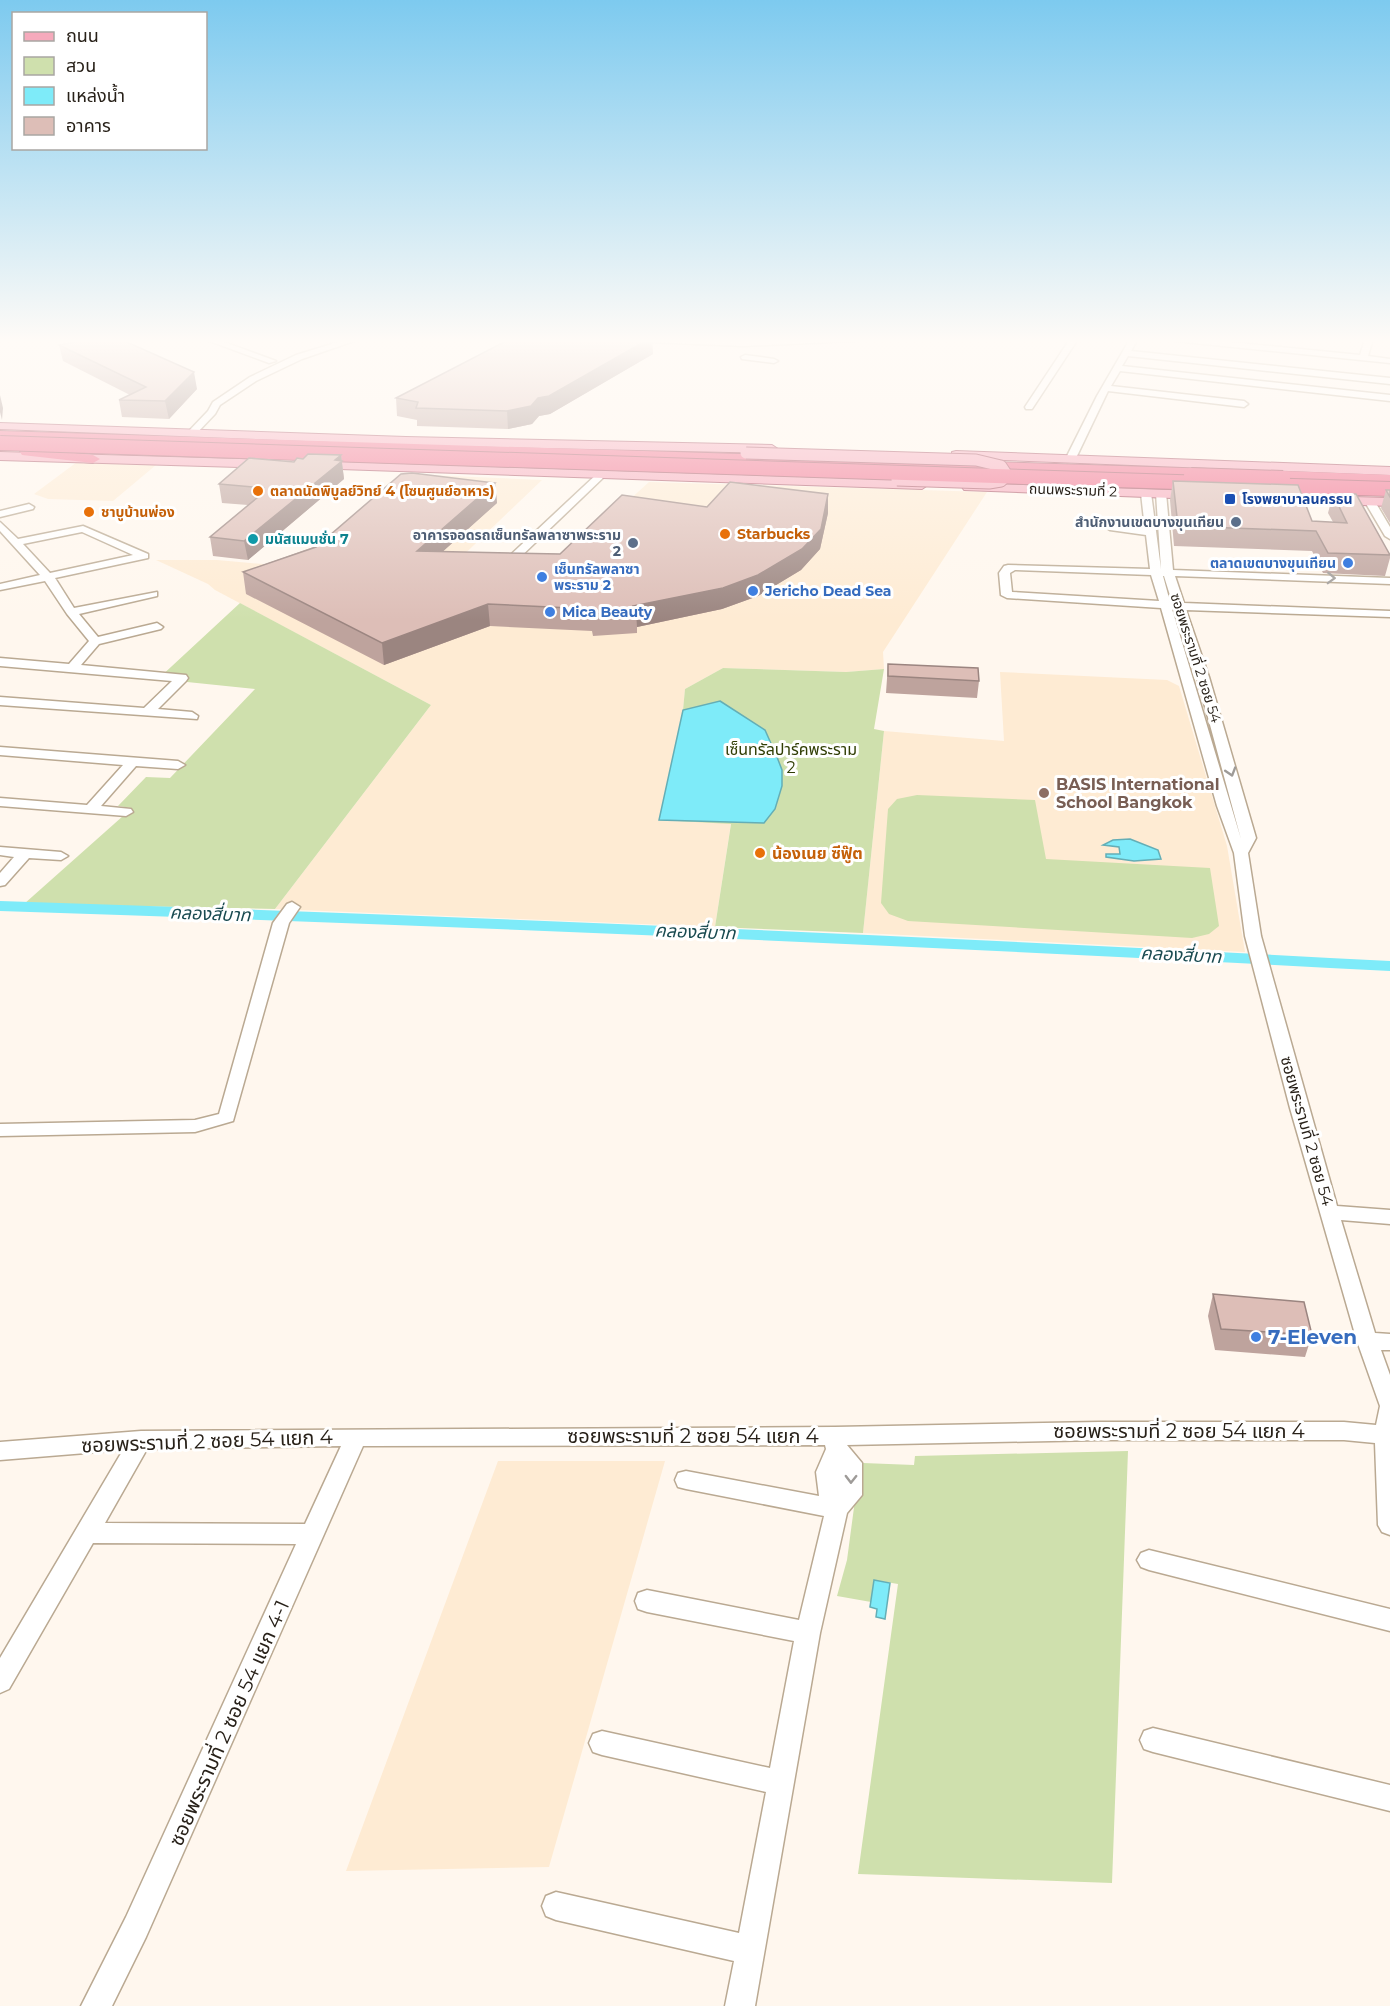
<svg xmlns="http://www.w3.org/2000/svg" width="1390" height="2006" font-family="Montserrat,'Noto Sans Thai',sans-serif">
  <rect width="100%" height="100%" fill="#fff7ee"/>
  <path fill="#feebd3" d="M77 462 156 465 113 501 48 499 34 494Z
    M403 474 542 480 450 568 552 570 649 482 987 492 883 652 884 669 846 672 723 668 685 689 683 710 731 823 715 927 275 909 431 705 215 590 208 584 156 560H217L286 566 310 563Z
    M1000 672 1167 680 1179 686 1227 846 1245 952 863 933 884 731 1004 741Z
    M498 1461H665L549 1867 346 1871Z"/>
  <path fill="#cfe0ad" d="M240 603 431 705 275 909 24 904 132 808 118 806 146 777 170 778 255 689 158 679Z
    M723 668 846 672 884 669 874 729 884 731 863 933 715 927 731 824 659 820 683 710 685 689Z
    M917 795 1035 800 1046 859 1210 868 1219 926 1209 934 1192 938 908 921 889 914 881 903 888 809 897 799Z
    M1128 1451 1112 1883 858 1874 898 1584 874 1580 871 1602 837 1596 847 1560 859 1470 863 1463 914 1465 915 1456Z"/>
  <path fill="#7eebf9" stroke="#64aeb6" stroke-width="1.5" d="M720 701 765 730 777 757 782 770V786L775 809 764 823 659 820 683 710Z
    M1130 839 1158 850 1161 859 1134 861 1106 857V854H1120L1119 847 1103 845 1113 840Z
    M874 1580 890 1583 885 1619 876 1617 877 1609 870 1607Z"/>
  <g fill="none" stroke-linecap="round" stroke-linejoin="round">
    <path fill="#7eebf9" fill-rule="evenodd" d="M0 901C464 916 927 936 1390 961V971C927 946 464 926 0 911Z"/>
    <g stroke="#baa992" stroke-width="3">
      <path id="minor" d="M204 339H216L276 361 269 363Z
        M348 339H360L302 359 256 381 220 405 215 414 195 435 187 433 208 411 213 402 250 377 296 355Z
        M622 339 743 342 858 339 854 341 743 346 626 341Z
        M1070 339H1078L1032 409H1026L1025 407Z
        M1130 339H1138L1131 351 1390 378V384L1128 356 1122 366 1390 395V401L1120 371 1111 386 1244 401 1248 404 1244 407 1108 391 1075 460 1067 462 1065 460 1097 396Z
        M1170 339H1198L1360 355 1365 339H1373L1368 356 1390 359V363L1174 341Z
        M745 355 774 359 778 361 774 363 742 359 741 357Z
        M598 473 606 475 513 564H505V560Z
        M1146 490 1151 493 1161 569 1156 493 1161 490 1166 493 1173 570 1390 578V584L1175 576 1184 603 1390 611V617L1186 610 1209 677 1256 838 1248 853 1261 936 1337 1206 1390 1210V1224L1341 1220 1375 1333 1390 1334V1350H1381L1390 1375V1535L1382 1532 1378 1525 1375 1443 1344 1440H1099L847 1445 862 1463V1495L847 1513 820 1633 755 2006H725L734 1961 556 1920 546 1916 542 1906 546 1896 556 1892 739 1933 766 1792 602 1755 593 1752 589 1743 593 1734 602 1731 770 1768 794 1641 647 1612 638 1609 635 1601 638 1593 647 1590 799 1620 824 1516 686 1489 678 1487 675 1480 678 1473 686 1471 819 1496 816 1472 826 1449 825 1445 363 1446 146 1937 112 2006H81L126 1917 296 1544 93 1543 9 1689 0 1693V1658L123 1450 0 1460V1442L141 1431 835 1427 1099 1422H1344L1376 1425 1380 1406 1357 1341 1290 1108 1245 936 1234 853 1217 806 1161 608 1007 598 1001 595 999 573 1004 566 1008 565 1150 569 1146 535 1110 530 1105 527 1110 524 1145 529 1141 493ZM1015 570 1151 575 1159 601 1012 592 1010 573ZM1163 576H1164L1172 602H1170ZM1172 609H1175L1197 677 1241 839ZM341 1446 305 1524 105 1523 147 1449Z
        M1370 499 1374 500 1390 527V539L1385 536 1365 502Z
        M29 504 34 507 33 509 0 517V511Z
        M0 522 18 539 83 526 148 554V558L55 578 74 608 157 592V596L79 614 98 637 157 623 163 627 161 629 99 644 81 665 186 675 188 678 186 681 158 709 192 712 198 716 197 719 0 705V697L144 708 172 681 0 666V658L69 664 89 641 67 614 45 581 0 590V584L40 575 0 531ZM82 532 133 555 50 573 23 544Z
        M0 747 178 761 185 765 178 769 136 766 101 806 131 809 133 812 126 816 0 806V798L87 805 123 765 0 755Z
        M0 847 61 852 68 856 61 860 29 858 5 885 0 886V873L14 857 0 855Z
        M292 902 300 907 289 923 233 1121 195 1132 0 1136V1124L195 1120 219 1114 273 923 287 904Z
        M1149 1550 1390 1609V1631L1149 1570 1141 1567 1137 1560 1141 1553Z
        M1153 1728 1390 1785V1811L1153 1752 1144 1749 1140 1740 1144 1731Z"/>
    </g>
    <g stroke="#a56" stroke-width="2">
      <path id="major" d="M0 423 406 437 772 445 778 449 772 453 406 445 0 429Z
        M956 451 1390 467V475L952 458V452Z
        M0 452 271 460 277 464 271 468 0 460Z
        M314 461 922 481 928 485 922 489 310 468V462Z
        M968 483 1198 491 1204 495 1198 499 964 490 962 487Z
        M1277 495 1390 498V506L1272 502 1271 499 1272 496Z"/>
    </g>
    <g stroke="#a56" stroke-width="2">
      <path id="highway" d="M0 431 1217 469 1225 474 1217 479 0 439Z
        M27 448 93 455 100 459 93 463 22 455 20 452 22 449Z
        M1257 470 1390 475V485L1252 478 1249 475 1252 472Z"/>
    </g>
    <use href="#minor" fill="#fff" fill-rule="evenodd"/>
    <use href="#major" fill="#f6aabc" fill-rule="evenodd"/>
    <use href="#highway" fill="#f0718f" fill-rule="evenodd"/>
    <g stroke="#a56" stroke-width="13" stroke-linecap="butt">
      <path id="major-bridge" d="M746 453 976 460 1001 466 1007 475 1001 481 989 483 897 480"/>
    </g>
    <g stroke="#a56" stroke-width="16" stroke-linecap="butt">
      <path id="highway-bridge" d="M0 443 1207 483
        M1191 475 1283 478
        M1264 485 1390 489"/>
    </g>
    <use href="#major-bridge" stroke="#f6aabc" stroke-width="11"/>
    <use href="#highway-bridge" stroke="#f0718f" stroke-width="14"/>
  </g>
  <path fill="#bea39d" d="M510 339H652L653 354 550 414 539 416 532 424 508 429 417 426V420L397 416 396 398Z
    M59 345 197 389 169 419 122 417 119 400 130 395 63 361Z
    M341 455 344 479 248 560 213 556 210 537 248 505 222 503 219 484 303 459Z
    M1173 481 1312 521 1333 522 1328 513 1333 494 1390 554V558L1385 576 1323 573 1312 551 1174 546 1170 500Z
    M495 483 497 503 442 552 560 554 707 507 828 494V513L820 549 801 570 758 596 722 609 637 627V633L593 636 592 631 490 626 384 665 246 594 243 572Z
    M1386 490H1390V523L1381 508Z
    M888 664 979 681 977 698 886 693Z
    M1213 1294 1312 1335 1305 1357 1215 1350 1208 1316Z"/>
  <path fill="#9b8580" d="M649 339H652L653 354 550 414 539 416 532 424 508 429 507 411 538 398Z
    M194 372 197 389 169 419 165 401Z
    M0 395 3 408 2 420 0 412Z
    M341 455 344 479 248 560 244 541Z
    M495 483 497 503 420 572 417 551Z
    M828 494V513L820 549 801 570 758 596 722 609 637 627 636 611 633 606Z
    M488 604 490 626 384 665 382 643Z"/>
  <path fill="#ddbeb7" stroke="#9b8580" stroke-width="1.5" d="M90 339H120L194 372 165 401 119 400 146 387 59 345Z
    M510 339H649L549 396 538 398 531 406 507 411 416 408 418 402 396 398Z
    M308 454 341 455 335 460 342 461 244 541 210 537 258 497 254 496 263 488 219 484 249 458 294 462 297 458 303 459Z
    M412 473 495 483 417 551 560 554 622 495 707 507 730 482 828 494 821 529 802 549 758 575 723 588 633 606 636 611 592 614 591 609 488 604 382 643 243 572 316 547 401 474Z
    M1173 481 1298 485 1312 521 1347 523 1333 494H1356L1390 555 1328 553 1316 531 1178 526Z
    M1386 490H1390V497Z
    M888 664 978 668 979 681 888 676Z
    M1213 1294 1304 1302 1312 1335 1221 1329Z"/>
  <defs><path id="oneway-chevron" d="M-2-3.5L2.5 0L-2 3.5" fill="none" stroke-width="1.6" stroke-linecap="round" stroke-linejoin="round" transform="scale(1.5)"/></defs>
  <g stroke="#9e9b98">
    <use href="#oneway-chevron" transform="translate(1331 578) rotate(2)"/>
    <use href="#oneway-chevron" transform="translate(1231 772) rotate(73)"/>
    <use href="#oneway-chevron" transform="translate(851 1479) rotate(91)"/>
  </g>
  <linearGradient id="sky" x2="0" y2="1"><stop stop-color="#7dcaef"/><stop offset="0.55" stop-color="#fffbf7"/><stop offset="1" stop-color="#fffbf7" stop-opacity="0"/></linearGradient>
  <rect width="1390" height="620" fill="url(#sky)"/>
  <g fill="#e8710a" stroke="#fff" stroke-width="2">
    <circle cx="258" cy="491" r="6"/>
    <circle cx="89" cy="512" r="6"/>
    <circle cx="725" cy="534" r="6"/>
    <circle cx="760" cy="853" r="6"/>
  </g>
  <rect fill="#1a4fb4" stroke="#fff" stroke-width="2" x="1224" y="493" width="12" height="12" rx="3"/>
  <g fill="#5c6f8a" stroke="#fff" stroke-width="2">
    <circle cx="1236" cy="522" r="6"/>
    <circle cx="633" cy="543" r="6"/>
  </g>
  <circle fill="#0f9aa8" stroke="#fff" stroke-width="2" cx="253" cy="539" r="6"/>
  <g fill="#3f7fe0" stroke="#fff" stroke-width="2">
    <circle cx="1348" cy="563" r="6"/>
    <circle cx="542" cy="577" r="6"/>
    <circle cx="753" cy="591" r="6"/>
    <circle cx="550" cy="612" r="6"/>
    <circle cx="1256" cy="1337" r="6"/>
  </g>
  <circle fill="#8d6e63" stroke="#fff" stroke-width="2" cx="1044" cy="793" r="6"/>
  <g text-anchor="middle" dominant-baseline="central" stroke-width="6" stroke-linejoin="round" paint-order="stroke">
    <g font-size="14" fill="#282119" stroke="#fff">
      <text transform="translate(1073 490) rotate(2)">ถนนพระรามที่ 2</text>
      <text transform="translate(1196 658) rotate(72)">ซอยพระรามที่ 2 ซอย 54</text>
    </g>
    <g font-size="14" font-weight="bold" fill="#c56008" stroke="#fff" text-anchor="start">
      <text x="270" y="491">ตลาดนัดพิบูลย์วิทย์ 4 (โซนศูนย์อาหาร)</text>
      <text x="101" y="512">ชาบูบ้านพ่อง</text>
      <text x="737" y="534">Starbucks</text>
    </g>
    <g font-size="14" font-weight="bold" fill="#164399" stroke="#fff" text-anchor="start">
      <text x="1242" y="499">โรงพยาบาลนครธน</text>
    </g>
    <g font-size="14" font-weight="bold" fill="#4e5e75" stroke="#fff" text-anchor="end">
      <text x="1224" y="522">สำนักงานเขตบางขุนเทียน</text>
      <text x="621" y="535">อาคารจอดรถเซ็นทรัลพลาซาพระราม<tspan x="621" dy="16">2</tspan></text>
    </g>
    <g font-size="14" font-weight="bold" fill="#0d838f" stroke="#fff" text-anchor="start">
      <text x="265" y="539">มนัสแมนชั่น 7</text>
    </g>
    <g font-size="14" font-weight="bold" fill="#366cbe" stroke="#fff" text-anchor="start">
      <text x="1336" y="563" text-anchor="end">ตลาดเขตบางขุนเทียน</text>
      <text x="554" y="569">เซ็นทรัลพลาซา<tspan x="554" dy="16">พระราม 2</tspan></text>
      <text x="765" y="591">Jericho Dead Sea</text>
      <text x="562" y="612">Mica Beauty</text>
    </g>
    <g font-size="16" fill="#313e05" stroke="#fff">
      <text x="791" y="749">เซ็นทรัลปาร์คพระราม<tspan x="791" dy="18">2</tspan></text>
    </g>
    <g font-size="16" font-weight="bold" fill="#785e54" stroke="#fff" text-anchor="start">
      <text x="1056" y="784">BASIS International<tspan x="1056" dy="18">School Bangkok</tspan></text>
    </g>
    <g font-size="16" font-weight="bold" fill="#c56008" stroke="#fff" text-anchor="start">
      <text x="772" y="853">น้องเนย ซีฟู๊ต</text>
    </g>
    <g font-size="16" fill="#282119" stroke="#fff">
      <text transform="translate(1307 1131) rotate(74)">ซอยพระรามที่ 2 ซอย 54</text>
    </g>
    <g font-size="18" font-style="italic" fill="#1a4b51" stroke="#fff">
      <text transform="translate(210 914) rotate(2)">คลองสี่บาท</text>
      <text transform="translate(695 932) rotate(2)">คลองสี่บาท</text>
      <text transform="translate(1181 955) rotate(3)">คลองสี่บาท</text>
    </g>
    <g font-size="20" font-weight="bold" fill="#366cbe" stroke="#fff" text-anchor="start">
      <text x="1268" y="1337">7-Eleven</text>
    </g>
    <g font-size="20" fill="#282119" stroke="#fff">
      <text x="1179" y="1431">ซอยพระรามที่ 2 ซอย 54 แยก 4</text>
      <text x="693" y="1436">ซอยพระรามที่ 2 ซอย 54 แยก 4</text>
      <text transform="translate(207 1441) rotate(-2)">ซอยพระรามที่ 2 ซอย 54 แยก 4</text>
      <text transform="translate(229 1723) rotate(-66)">ซอยพระรามที่ 2 ซอย 54 แยก 4-1</text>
    </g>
  </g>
  <rect x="12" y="12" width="195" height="138" fill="#ffffff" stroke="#a9a6a3" stroke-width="1.5"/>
  <rect x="24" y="32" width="30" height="9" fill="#f6aabc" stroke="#a9a6a3" stroke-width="1.5"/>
  <text x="66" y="42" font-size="18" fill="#282119">ถนน</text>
  <rect x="24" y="57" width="30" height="18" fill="#cfe0ad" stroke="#a9a6a3" stroke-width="1.5"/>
  <text x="66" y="72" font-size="18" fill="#282119">สวน</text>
  <rect x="24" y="87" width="30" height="18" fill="#7eebf9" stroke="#a9a6a3" stroke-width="1.5"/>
  <text x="66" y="102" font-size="18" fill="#282119">แหล่งน้ำ</text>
  <rect x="24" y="117" width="30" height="18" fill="#ddbeb7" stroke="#a9a6a3" stroke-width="1.5"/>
  <text x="66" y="132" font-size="18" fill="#282119">อาคาร</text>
</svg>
